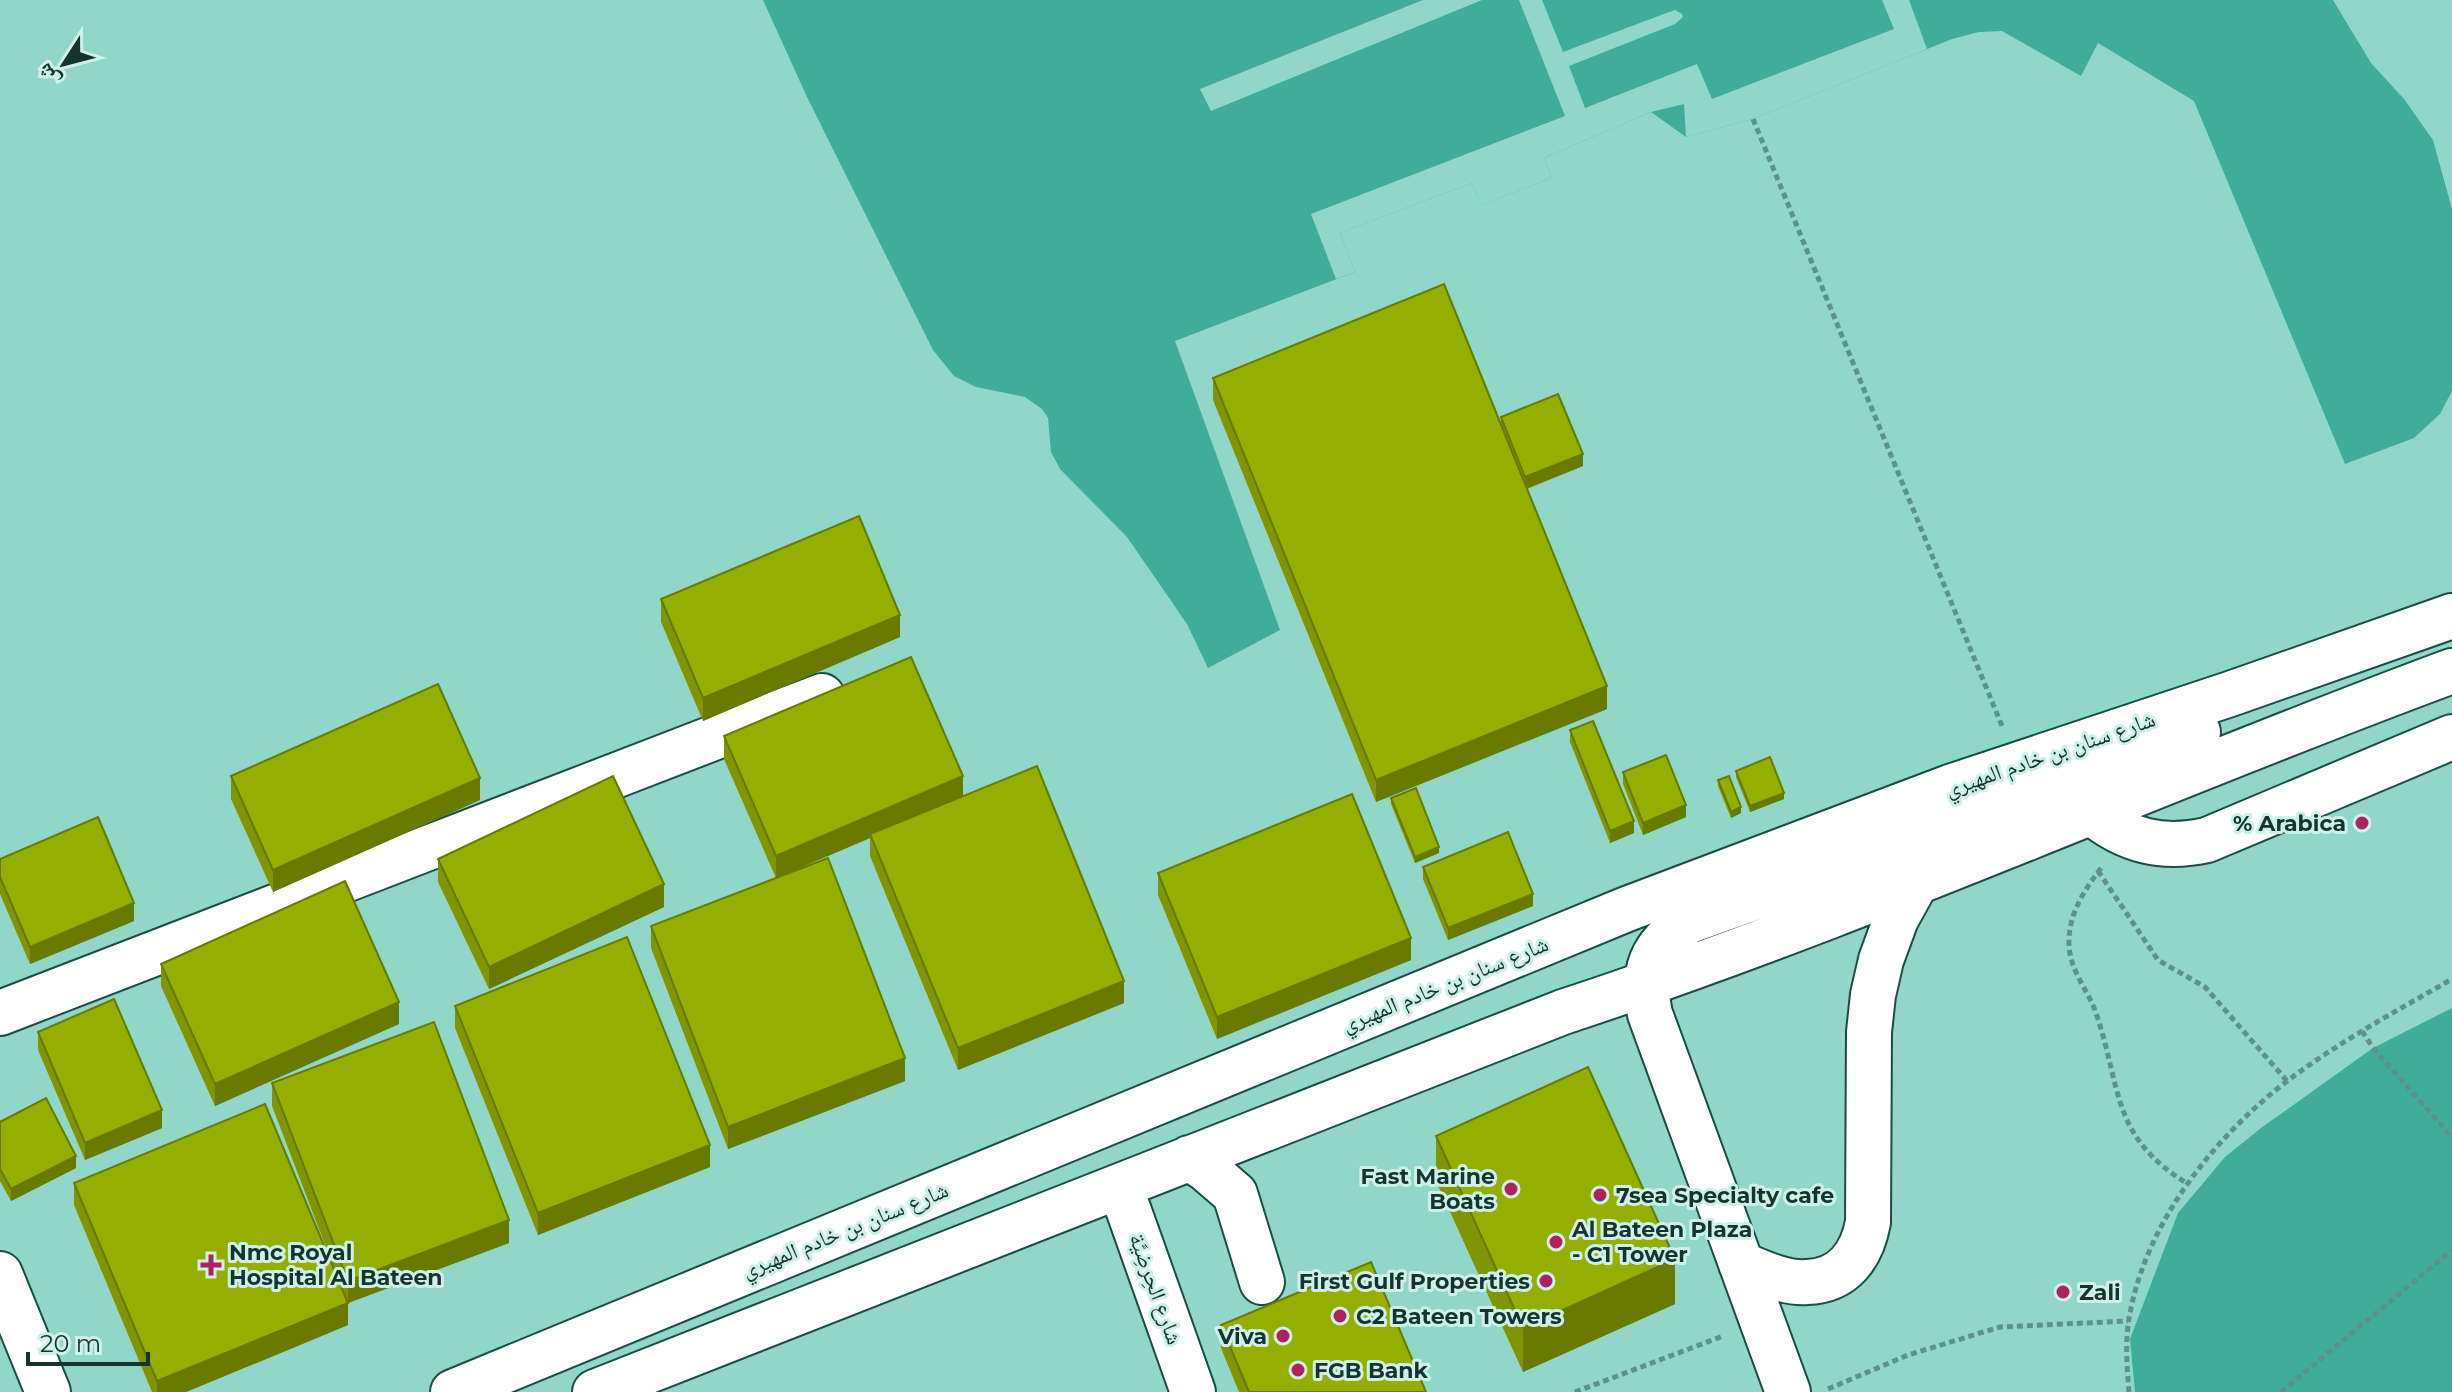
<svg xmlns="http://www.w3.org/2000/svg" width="2452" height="1392" font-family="Montserrat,'Noto Naskh Arabic',sans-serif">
  <rect width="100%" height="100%" fill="#91d7c9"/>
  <path fill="#40ac9a" d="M763 0H2333L2371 63 2404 99 2433 140 2452 209V391L2440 414 2414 438 2345 464 2194 101 2098 43 2081 76 2002 31 1979 32 1952 39 1753 119 1686 137 1651 112 1544 158 1552 178 1481 205 1472 183 1340 233 1355 272 1175 341 1280 630 1208 668 1187 624 1127 537 1060 469 1051 452 1048 418 1042 409 1025 397 976 387 954 376 933 350 807 97Z
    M2452 1008V1392H2135L2130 1339 2178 1213 2225 1157 2261 1128 2373 1048Z"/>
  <path fill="#91d7c9" d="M1423 0H1482L1211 111 1200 89Z
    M1519 0H1542L1563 52 1669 12 1675 10 1682 14 1683 17 1675 24 1569 66 1585 108 1697 64 1712 99 1894 29 1882 0H1909L1927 49 1753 119 1686 137 1684 104 1651 112 1544 158 1552 178 1481 205 1472 183 1340 233 1355 272 1336 279 1311 214 1565 116Z"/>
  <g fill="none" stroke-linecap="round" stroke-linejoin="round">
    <g stroke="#184e45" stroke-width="48">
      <path id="minor" d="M2091 812C2126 841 2162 850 2207 840L2452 737
        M0 1013 822 696
        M1189 1158 1206 1169 1235 1194 1262 1282
        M1120 1186 1193 1392
        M1741 1264C1761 1272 1785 1284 1807 1282 1844 1281 1862 1255 1868 1222L1869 1032 1873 995 1881 960 1896 919 1917 881
        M0 1274 48 1392
        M453 1392 1627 909 1950 787 2230 694 2452 616
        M595 1392 1563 1012C1864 913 2154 781 2452 671
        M1788 1392 1650 1014C1641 971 1651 945 1689 921L2166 750 2186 742 2198 732"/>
    </g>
    <path stroke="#5d9288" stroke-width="5" stroke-dasharray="6 4" stroke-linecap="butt" d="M1753 119 2002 726
      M2101 868C2083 892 2068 915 2069 945 2070 971 2088 990 2096 1013 2122 1089 2110 1136 2188 1184
      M2098 871 2158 960 2205 987 2287 1081
      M2362 1031 2373 1048 2452 1137
      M1828 1389 1908 1355 2000 1327 2128 1321
      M1575 1392 1723 1336
      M2129 1392C2127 1369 2125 1341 2129 1319 2144 1228 2207 1146 2277 1089 2331 1046 2393 1013 2452 979
      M2281 1392 2452 1250"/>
    <use href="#minor" stroke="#fff" stroke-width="44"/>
  </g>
  <path fill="#7f9600" d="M1213 378 1501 426V417L1583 466 1527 489 1607 709 1376 802 1213 400Z
    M661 599 900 637 703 721 661 622Z
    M1570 730 1634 833 1610 843 1570 742Z
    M724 736 963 796 1124 1003 958 1070 870 856V838L776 878 724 759Z
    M1736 771 1784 799 1750 812 1736 777Z
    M1623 772 1686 817 1643 835 1623 784Z
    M231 776 480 800 273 892 231 799Z
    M1718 780 1741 813 1731 818 1718 786Z
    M1391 798 1439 853 1415 863 1391 804Z
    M0 859 134 921 30 964 0 894Z
    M438 859 664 907 489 989 438 882Z
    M1423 867 1533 906 1448 940 1423 879Z
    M1158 873 1411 960 1217 1039 1158 895Z
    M651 926 905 1081 728 1149 651 948Z
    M161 964 399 1024 215 1106 161 986Z
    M455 1006 710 1167 538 1235 455 1028Z
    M38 1032 162 1128 85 1160 38 1050Z
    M272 1083 509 1243 348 1303V1325L186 1392H152L74 1205V1183L342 1289 272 1106Z
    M0 1122 76 1168 11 1201 0 1181Z
    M1436 1136 1675 1304 1523 1372 1436 1181Z
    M1221 1325 1426 1392H1239L1221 1348Z"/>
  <path fill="#687a00" d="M1583 454V466L1525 489V477Z
    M900 615V637L703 721V698Z
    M1607 686V709L1376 802V780Z
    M963 776V798L870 834V838L776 878V856Z
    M480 778V800L273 892V870Z
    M1784 793V799L1750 812V806Z
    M1686 805V817L1643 835V823Z
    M1741 807V813L1731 818V812Z
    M1634 821V833L1610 843V831Z
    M1439 847V853L1415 863V857Z
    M664 884V907L489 989V967Z
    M1533 894V906L1448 940V928Z
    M134 903V921L30 964V947Z
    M1411 938V960L1217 1039V1017Z
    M1124 981V1003L958 1070V1048Z
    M399 1002V1024L215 1106V1084Z
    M905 1058V1081L728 1149V1127Z
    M162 1110V1128L85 1160V1143Z
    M710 1145V1167L538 1235V1213Z
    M76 1156V1168L11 1201V1189Z
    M509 1220V1243L348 1303V1325L186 1392H157V1381L348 1303V1281Z
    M1675 1259V1304L1523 1372V1328Z"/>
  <path fill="#94af00" stroke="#687a00" stroke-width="2" d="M1444 284 1607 686 1376 780 1213 378Z
    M1558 394 1583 454 1525 477 1501 417Z
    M859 516 900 615 703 698 661 599Z
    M911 657 963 776 776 856 724 736Z
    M438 684 480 778 273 870 231 776Z
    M1593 721 1634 821 1610 831 1570 730Z
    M1666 755 1686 805 1643 823 1623 772Z
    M1770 757 1784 793 1750 806 1736 771Z
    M1037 766 1124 981 958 1048 870 834Z
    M613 776 664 884 489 967 438 859Z
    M1729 776 1741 807 1731 812 1718 780Z
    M1416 788 1439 847 1415 857 1391 798Z
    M1352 794 1411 938 1217 1017 1158 873Z
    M98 817 134 903 30 947 0 877V859Z
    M1508 832 1533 894 1448 928 1423 867Z
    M828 858 905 1058 728 1127 651 926Z
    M345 881 399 1002 215 1084 161 964Z
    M627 937 710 1145 538 1213 455 1006Z
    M114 999 162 1110 85 1143 38 1032Z
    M434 1022 509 1220 348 1281 272 1083Z
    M1588 1067 1675 1259 1523 1328 1436 1136Z
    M46 1098 76 1156 11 1189 0 1169V1122Z
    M265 1104 348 1303 157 1381 74 1183Z
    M1371 1262 1426 1392H1249L1221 1325Z"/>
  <g fill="#ae2260" stroke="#cef0e8" stroke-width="3">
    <circle cx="2362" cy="823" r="8"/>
    <circle cx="1511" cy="1189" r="8"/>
    <circle cx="1600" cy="1195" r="8"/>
    <circle cx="1556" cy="1242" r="8"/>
    <path d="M207 1253h8v8h8v8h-8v8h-8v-8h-8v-8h8z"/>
    <circle cx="1546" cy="1281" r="8"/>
    <circle cx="2063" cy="1292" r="8"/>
    <circle cx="1340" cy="1316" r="8"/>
    <circle cx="1283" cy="1336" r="8"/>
    <circle cx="1298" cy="1370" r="8"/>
  </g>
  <g text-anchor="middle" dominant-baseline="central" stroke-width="6" stroke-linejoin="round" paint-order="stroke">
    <g font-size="22" fill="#16342e" stroke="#cef0e8">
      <text transform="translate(2050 754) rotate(-19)">شارع سنان بن خادم المهيري</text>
      <text transform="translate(1445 984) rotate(-22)">شارع سنان بن خادم المهيري</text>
      <text transform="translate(845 1230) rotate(-22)">شارع سنان بن خادم المهيري</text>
      <text transform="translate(1156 1289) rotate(70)">شارع الحِرضِيَّة</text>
    </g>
    <g font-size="22" font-weight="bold" fill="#16342e" stroke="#cef0e8" text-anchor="start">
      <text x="2346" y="823" text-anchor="end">% Arabica</text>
      <text x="1495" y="1176" text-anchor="end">Fast Marine<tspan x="1495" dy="25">Boats</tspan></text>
      <text x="1616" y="1195">7sea Specialty cafe</text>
      <text x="1572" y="1229">Al Bateen Plaza<tspan x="1572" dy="25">- C1 Tower</tspan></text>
      <text x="229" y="1252">Nmc Royal<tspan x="229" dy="25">Hospital Al Bateen</tspan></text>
      <text x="1530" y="1281" text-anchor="end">First Gulf Properties</text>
      <text x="2079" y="1292">Zali</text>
      <text x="1356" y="1316">C2 Bateen Towers</text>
      <text x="1267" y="1336" text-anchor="end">Viva</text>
      <text x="1314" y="1370">FGB Bank</text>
    </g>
  </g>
  <g transform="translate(64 64) rotate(234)" stroke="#cef0e8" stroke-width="6" paint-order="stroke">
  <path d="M0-6L14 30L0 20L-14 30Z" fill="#16342e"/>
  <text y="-12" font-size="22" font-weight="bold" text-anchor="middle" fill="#16342e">ش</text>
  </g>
  <path d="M28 1352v12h120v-12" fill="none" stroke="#16342e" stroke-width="4"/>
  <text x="40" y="1352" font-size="24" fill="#16342e" stroke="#cef0e8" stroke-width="6" paint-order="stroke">20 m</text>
</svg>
